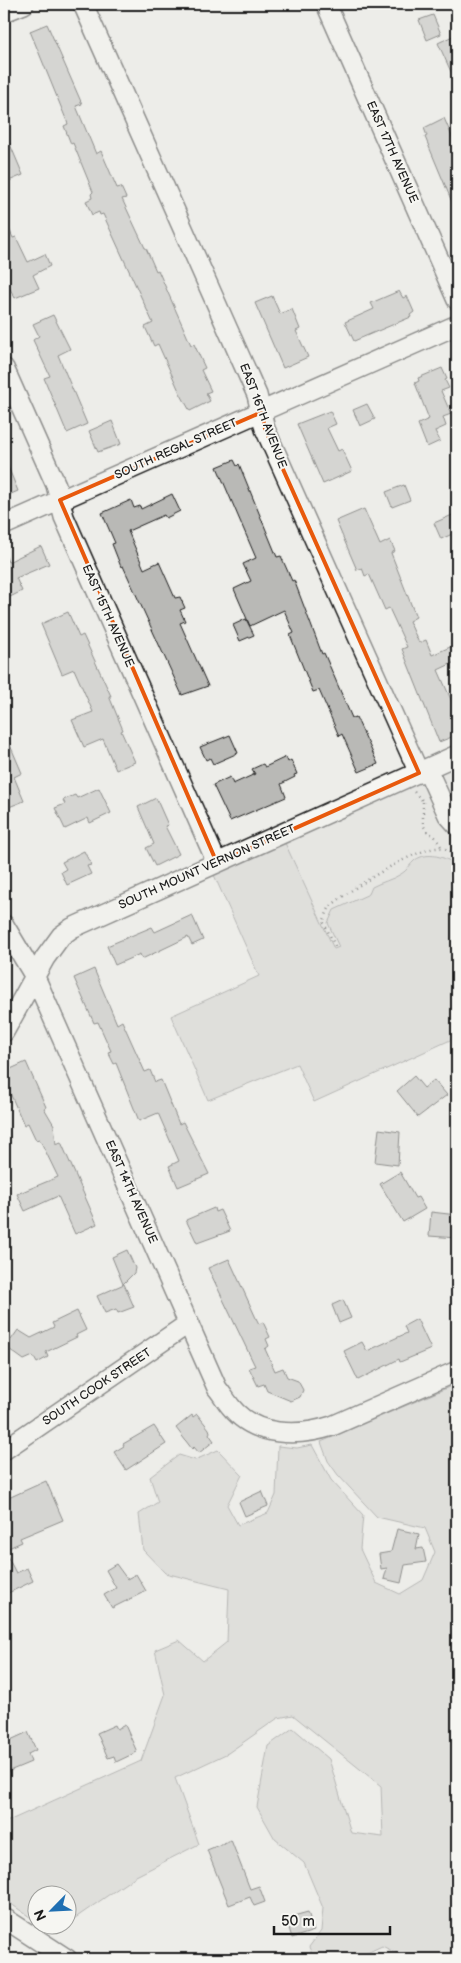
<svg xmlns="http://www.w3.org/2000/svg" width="461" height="1963" font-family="'Balsamiq Sans',sans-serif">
  <rect width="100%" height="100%" fill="#edede9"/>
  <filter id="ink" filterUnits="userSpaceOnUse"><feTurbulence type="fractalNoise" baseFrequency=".02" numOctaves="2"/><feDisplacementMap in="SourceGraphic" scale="10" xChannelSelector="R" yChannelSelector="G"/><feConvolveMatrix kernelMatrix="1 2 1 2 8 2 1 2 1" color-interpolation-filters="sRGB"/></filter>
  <g filter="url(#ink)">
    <path fill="#ddddda" d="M457 766V1037L334 950 285 843Z"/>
    <path fill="#cececb" stroke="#757574" d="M285 843 334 949 339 947 328 923 334 910 369 894 372 887C381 882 392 880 401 874 407 871 410 864 415 860 428 851 445 857 457 865V1037L314 1102 297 1064 208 1100 171 1016 259 976 214 875Z
      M456 1384 457 1388V1959H401L399 1954 382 1946 354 1959H314L309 1947 321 1931 323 1908 304 1863 275 1839 257 1807 268 1746 293 1728 329 1759 351 1833 383 1837 381 1786 293 1715 278 1718 228 1753 175 1778 199 1844 136 1876 68 1923V1896H38L37 1922 4 1899V1823L141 1761 165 1695 155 1650 179 1640 203 1661 227 1642 229 1589 165 1573 143 1550 139 1514 158 1502 150 1477 179 1455 195 1460 218 1450 242 1475 227 1505 238 1525 268 1513 276 1495 278 1446 297 1448 312 1445 331 1480 363 1515 360 1549 376 1583 400 1594 423 1580 435 1552 425 1528 377 1517 338 1475 328 1461 321 1442Z"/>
    <path fill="#b9b9b6" stroke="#1c1c1c" d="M433 15 441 34 427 40 419 20Z
      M47 24 82 104 76 106 96 154 101 151 117 188 121 187 126 198 122 199 145 248H146L156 271 158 270 191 345 194 344 205 368 201 370 211 391 206 393 210 401 190 411 180 393 158 344 154 346 145 327 153 323 103 214 100 215 99 212 92 215 86 201 92 198 91 194 93 192 73 143 71 144 64 126 68 124 30 31Z
      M457 34V85L438 43Z
      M444 118 457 148V214L425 137 427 136 424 128Z
      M4 130 23 175 4 183Z
      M4 217 13 238 16 237 28 262 45 254 50 266 33 275 39 288 15 298 4 278Z
      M399 291 403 298 407 296 414 312 410 315 411 317 354 341 345 322 374 309 371 303Z
      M272 296 280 314 292 309 300 329 296 331 308 357 283 368 255 303Z
      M53 315 70 349 58 355 87 424 67 433 44 378 50 376 33 340 39 336 33 324Z
      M442 368 447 379 445 380 449 388 441 391 451 414 443 417 446 426 435 431 440 441 427 447 418 424 429 419 415 383 419 381 418 378Z
      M367 404 375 419 360 426 353 410Z
      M330 411 336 424 327 428 338 451 342 449 352 471 323 484 297 424Z
      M112 421 121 444 98 452 89 431Z
      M4 457 18 491 4 497Z
      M234 460 237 466 239 464 277 557 281 556 292 581 294 580 322 654 324 653 352 718 356 717 378 764 359 772 342 734 339 736 319 690 313 692 290 635 294 633 284 610 250 626 234 589 251 581 243 564 256 558 217 467Z
      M404 485 410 500 392 507 386 492Z
      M172 494 180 511 166 518 164 515 128 531 144 569 159 562 175 598 180 597 185 608 180 610 185 621 180 623 208 686 182 695 123 566 121 567 112 544 115 543 102 513 131 500 134 508 140 506 141 509Z
      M364 509 380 545 390 540 395 551 391 553 416 617 409 621 419 643 426 640 432 655 457 644V661L438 670 453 704 457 701V735L439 742 402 649 407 647 389 608 385 610 369 574 365 576 362 568 357 570 336 521Z
      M457 513V532L441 539 434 523Z
      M41 546 49 564 16 578 22 591 10 597 4 584V552L8 562Z
      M68 612 79 637 83 635 111 696H109L123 730 121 731 135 762 116 770 103 739 84 747 72 720 93 712 74 669 62 674 41 624Z
      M246 619 254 635 240 641 233 625Z
      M4 731 22 773 14 777 24 801 4 809Z
      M230 735 238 753 213 764 210 758 206 760 200 747Z
      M286 757 288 762 291 760 297 774 294 775 295 777 281 784 286 797 230 821 213 785 230 777 233 784 255 774 252 769 263 764 265 767Z
      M99 788 111 813 90 823 88 818 65 829 55 808 65 804 63 800 75 795 77 798Z
      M156 798 168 825 165 826 179 854 155 866 146 848 154 844 138 807Z
      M84 851 91 865 87 866 91 874 67 885 61 872 66 869 62 862Z
      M192 915 203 940 192 945 188 937 142 959 140 954 115 965 107 946 152 927 155 932Z
      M94 969 117 1024 122 1021 145 1072 150 1070 155 1082 161 1080 179 1124 183 1122 209 1174 178 1187 169 1166 179 1161 158 1113 139 1121 116 1063 114 1064 108 1052 111 1051 98 1022 94 1023 74 978Z
      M26 1062 46 1107 44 1108 54 1125 56 1144 61 1142 97 1224 75 1234 58 1196 25 1211 17 1194 58 1177 42 1144 39 1139 36 1140 28 1123 24 1125 7 1086 4 1088V1072Z
      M414 1076 424 1088 434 1080 447 1095 418 1117 397 1091Z
      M379 1129 400 1132 398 1165 375 1162Z
      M400 1172 415 1198 418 1197 425 1209 403 1222 380 1184Z
      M214 1208 215 1212 220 1210 230 1231 197 1243 186 1220Z
      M431 1212 457 1215V1238L429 1236Z
      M127 1250 135 1268 134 1273 123 1284 112 1257Z
      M229 1259 256 1318 259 1324 263 1322 270 1337 266 1339 269 1346 265 1349 275 1371 283 1368 287 1377 298 1381 303 1390 300 1397 291 1401 267 1391 264 1384 258 1386 249 1368 255 1366 208 1268Z
      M124 1284 134 1307 118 1313 116 1309 105 1313 97 1296Z
      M343 1300 351 1318 339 1323 332 1305Z
      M77 1311 86 1330 76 1335 77 1337 46 1352 48 1357 37 1363 33 1356 24 1360 6 1347 18 1330 31 1338 54 1327 52 1323Z
      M417 1319 431 1349 400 1362 399 1359 358 1380 344 1351 362 1342 367 1351 407 1333 404 1326Z
      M197 1414 209 1429 210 1432 209 1434 214 1441 199 1453 194 1447 192 1449 176 1428 192 1415 193 1417Z
      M154 1426 166 1444 126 1470 114 1452 124 1446 123 1444Z
      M46 1481 63 1520 20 1538 22 1542 4 1550 16 1573 27 1568 33 1581 4 1595V1500Z
      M262 1491 268 1506 245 1516 239 1502Z
      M397 1529 419 1534 416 1549 423 1548 426 1562 405 1565 401 1583 384 1579 387 1568 381 1569 379 1554 391 1552Z
      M116 1564 127 1579 136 1574 146 1591 112 1608 104 1595 116 1588 106 1570Z
      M115 1725 117 1729 125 1725 137 1752 116 1762 114 1756 108 1758 97 1733Z
      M28 1732 36 1750 28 1754 31 1762 7 1772 4 1764V1743Z
      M231 1840 250 1889 259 1886 265 1902 254 1906 250 1897 229 1905 207 1850Z
      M308 1912 314 1931 292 1938 286 1918Z"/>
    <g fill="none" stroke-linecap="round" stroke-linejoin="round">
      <g stroke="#1c1c1c" stroke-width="22">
        <path id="minor" d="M83 4 257 395 265 429 419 773
          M326 4 457 300
          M4 12 24 4
          M4 368 56 485 64 517 217 863
          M4 525 457 325
          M427 769 448 815 457 825
          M4 925 35 977 217 1388C222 1394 226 1401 231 1407 255 1437 298 1437 332 1426L457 1371
          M4 1032 45 958 61 936 72 928 457 755
          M4 1450 189 1323
          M4 1918 67 1959"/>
      </g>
      <path stroke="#1c1c1c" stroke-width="2.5" stroke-dasharray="1 4" stroke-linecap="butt" d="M414 792 422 800
        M423 802V825L427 831 435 837 442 848
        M335 946 323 921C326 917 327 911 330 907 345 892 421 844 442 848 448 849 453 854 457 859"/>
      <use href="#minor" stroke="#f6f6f2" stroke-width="19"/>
    </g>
  </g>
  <path d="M0 0H461V1963H0ZM262 412 265 429 419 773 217 863 60 500Z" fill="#edede9" fill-opacity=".55" fill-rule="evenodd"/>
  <path fill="none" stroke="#e8590c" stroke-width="4" stroke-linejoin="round" d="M262 412 265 429 419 773 217 863 60 500Z"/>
  <g text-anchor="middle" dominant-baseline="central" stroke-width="4" stroke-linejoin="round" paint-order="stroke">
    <g font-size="12" fill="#1c1c1c" stroke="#f6f6f2">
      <text transform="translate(392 152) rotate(66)">EAST 17TH AVENUE</text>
      <text transform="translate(263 416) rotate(69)">EAST 16TH AVENUE</text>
      <text transform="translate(176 449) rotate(-24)">SOUTH REGAL STREET</text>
      <text transform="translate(108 616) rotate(66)">EAST 15TH AVENUE</text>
      <text transform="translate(207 867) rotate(-24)">SOUTH MOUNT VERNON STREET</text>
      <text transform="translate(131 1192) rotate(66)">EAST 14TH AVENUE</text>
      <text transform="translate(97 1387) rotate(-34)">SOUTH COOK STREET</text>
    </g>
  </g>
  <rect width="461" height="1963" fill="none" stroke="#f6f6f2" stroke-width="20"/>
  <rect x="10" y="10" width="441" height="1943" fill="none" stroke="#1c1c1c" stroke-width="2" filter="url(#ink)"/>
  <g transform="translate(52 1910) rotate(246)"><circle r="24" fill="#f6f6f2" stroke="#9f9f9c"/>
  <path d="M0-4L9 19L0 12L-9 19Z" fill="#1f6fb2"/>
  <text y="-8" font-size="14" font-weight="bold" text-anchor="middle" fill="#1c1c1c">N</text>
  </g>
  <path d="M274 1926v8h116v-8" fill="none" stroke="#1c1c1c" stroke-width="2.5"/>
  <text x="281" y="1926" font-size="15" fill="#1c1c1c" stroke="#f6f6f2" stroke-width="4" paint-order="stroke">50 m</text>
</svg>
